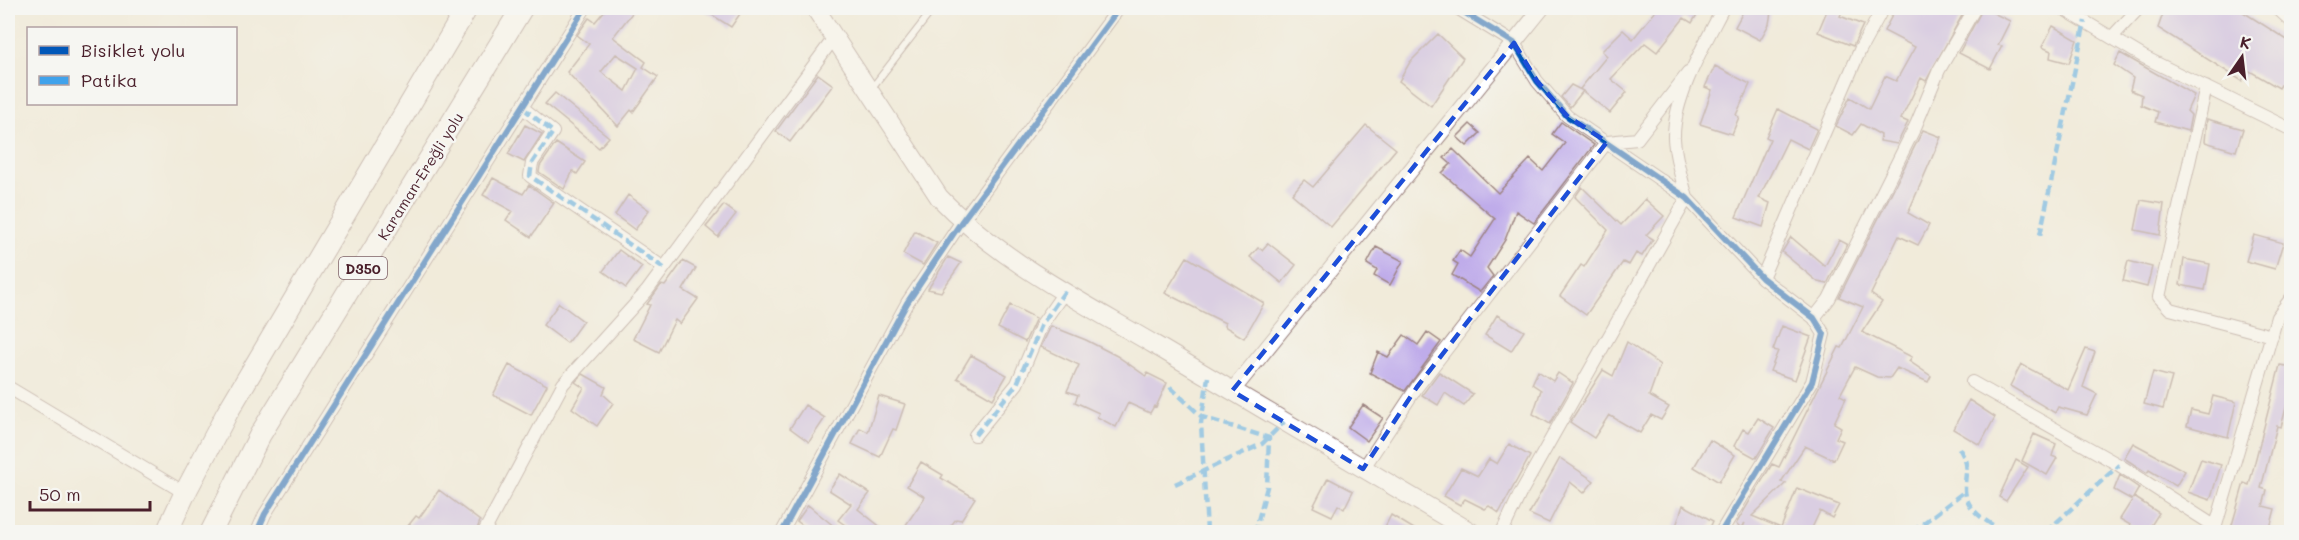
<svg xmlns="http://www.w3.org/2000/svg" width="2299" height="540" font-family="Mali,sans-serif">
  <rect width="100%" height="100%" fill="#f6f6f2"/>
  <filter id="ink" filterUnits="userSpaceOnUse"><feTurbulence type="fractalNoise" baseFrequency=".0167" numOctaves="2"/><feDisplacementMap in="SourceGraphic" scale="12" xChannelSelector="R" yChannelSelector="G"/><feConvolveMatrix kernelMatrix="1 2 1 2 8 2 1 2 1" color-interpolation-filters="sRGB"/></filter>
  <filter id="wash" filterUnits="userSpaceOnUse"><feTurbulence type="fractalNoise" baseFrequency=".008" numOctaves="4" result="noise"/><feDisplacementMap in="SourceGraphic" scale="24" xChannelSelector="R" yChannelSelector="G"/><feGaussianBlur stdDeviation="1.35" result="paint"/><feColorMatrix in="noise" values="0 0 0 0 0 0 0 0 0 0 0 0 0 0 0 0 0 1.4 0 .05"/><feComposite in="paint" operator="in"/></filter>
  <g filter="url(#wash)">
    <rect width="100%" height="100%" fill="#f1ebda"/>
    <g id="blocks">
      <path fill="#bfacea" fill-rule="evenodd" d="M607 8H636L613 37 646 62 643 67 658 77 633 112 631 110 618 126 567 72 589 44 577 35 589 18 595 22ZM616 54 638 68 626 91 601 72Z
        M701 8H744L731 27Z
        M1658 8H1701L1692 23 1684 18 1657 52 1645 43 1611 79 1627 92 1610 113 1580 89 1607 56 1602 51 1623 30 1633 39Z
        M1745 8H1764L1771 12 1769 24 1760 40 1735 27Z
        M1828 8H1844L1840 16 1863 25 1853 46 1818 32Z
        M1896 8H1966L1926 81 1921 78 1901 119 1908 122 1897 144 1880 141 1881 135 1861 124 1853 135 1836 126 1850 97 1869 109 1885 76 1896 81 1915 47 1884 31Z
        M1983 8 2010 21 1998 45 2002 46 1990 69 1959 53Z
        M2165 8H2237L2292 43V68L2279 88 2248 70 2242 81 2158 28Z
        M2053 26 2077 40 2069 63 2050 58 2051 51 2042 47Z
        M1438 34 1463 58 1431 106 1399 81 1410 62Z
        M2120 53 2194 95 2187 111 2191 115 2188 131 2155 122 2158 112 2141 105 2142 95 2130 90 2133 78 2114 65Z
        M1715 66 1750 84 1736 115 1739 117 1732 134 1700 124 1712 90 1705 87Z
        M818 74 833 85 790 142 776 131Z
        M1571 85 1583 91 1570 107 1561 97Z
        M555 93 609 137 599 148 545 104Z
        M1778 109 1817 129 1808 149 1788 139 1759 198 1770 203 1763 227 1736 217 1770 139 1766 137Z
        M2207 119 2243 129 2236 151 2205 142Z
        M1561 122 1594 145 1534 223 1516 211 1505 240 1487 268 1493 276 1480 292 1452 275 1458 264 1453 261 1460 250 1470 257 1495 219 1442 173 1451 164 1444 158 1453 149 1498 193 1530 159 1543 171 1565 143 1552 134Z
        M1470 124 1480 133 1467 146 1457 137Z
        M525 125 542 134 524 162 508 154Z
        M1366 125 1396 149 1331 227 1292 194 1304 180 1313 187Z
        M1923 130 1941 137 1908 213 1929 225 1918 245 1899 236 1871 294 1882 302 1862 332 1912 357 1909 361 1931 376 1928 382 1897 368 1890 378 1877 377 1855 367 1840 395 1846 398 1834 423 1841 427 1836 438 1843 441 1834 460 1805 446 1781 482 1786 483 1752 516 1781 528 1797 488 1839 505 1832 518 1820 511 1810 532H1741L1745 523 1740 528 1736 524 1772 464 1779 467 1839 347 1842 348 1863 307 1839 297Z
        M556 143 585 162 577 174 573 171 564 189 539 172 540 166Z
        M493 178 523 194 529 185 554 203 531 237 506 220 512 211 483 195Z
        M1582 187 1621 225 1645 199 1664 216 1646 235 1653 239 1642 256 1636 253 1629 265 1623 262 1586 315 1560 296 1581 265 1584 267 1608 230 1575 197Z
        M628 195 649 210 635 230 615 215Z
        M2141 200 2164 204 2160 235 2135 230Z
        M724 205 736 214 718 237 706 227Z
        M915 231 937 243 923 265 903 254Z
        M2254 235 2283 243 2275 269 2246 261Z
        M1791 237 1825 266 1839 240 1847 244 1827 284 1818 282 1782 252Z
        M1268 243 1296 265 1282 283 1250 257 1258 248 1262 250Z
        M1376 247 1403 261 1390 285 1374 276 1377 270 1367 264Z
        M619 250 642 267 626 288 603 271Z
        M948 257 961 263 941 292 928 289Z
        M1187 257 1264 303 1244 338 1224 326 1225 323 1165 293Z
        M2184 259 2210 264 2205 290 2180 285Z
        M683 261 696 268 683 290 698 299 680 324 675 320 659 352 633 339 650 305 647 304 661 285 665 286Z
        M2128 261 2152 267 2147 287 2123 281Z
        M559 303 583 321 567 343 543 325Z
        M1010 305 1036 318 1025 342 998 328Z
        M1497 315 1524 331 1511 351 1485 335Z
        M1051 326 1086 340 1117 356 1146 376 1147 373 1167 383 1156 407 1154 406 1150 413 1128 403 1116 427 1097 417 1099 413 1075 402 1078 395 1067 391 1079 365 1041 347Z
        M1782 326 1811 337 1795 380 1770 371 1778 351 1773 350Z
        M1427 332 1441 342 1405 391 1370 373 1378 352 1388 357 1404 335 1418 345Z
        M1627 342 1660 365 1649 396 1669 407 1661 420 1651 415 1640 433 1609 415 1594 438 1570 422 1603 370 1613 376Z
        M2086 349 2095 352 2083 387 2097 394 2087 415 2058 407 2055 413 2010 386 2021 364 2068 390Z
        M971 355 1007 375 993 399 957 378Z
        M509 365 547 385 531 415 493 395Z
        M2280 365 2292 367V385L2281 427 2277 426 2261 488 2267 490 2263 506 2275 509 2269 532H2230L2244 483 2249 485Z
        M1538 371 1553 381 1558 373 1573 383 1550 424 1533 414 1541 390 1532 384Z
        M1439 372 1473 394 1464 406 1445 393 1438 405 1422 395Z
        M2153 372 2172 377 2163 409 2144 404Z
        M583 374 606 387 603 394 613 403 597 426 572 408 584 388 575 382Z
        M879 396 905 404 896 430 893 429 880 457 852 444 860 428 868 432Z
        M2213 396 2236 402 2228 437 2187 426 2191 410 2208 414Z
        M1969 400 1995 417 1980 445 1953 429Z
        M805 405 825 418 809 442 790 428Z
        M1363 405 1383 418 1367 441 1348 427Z
        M1758 418 1774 428 1756 458 1734 446 1743 429 1749 432Z
        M2034 434 2056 444 2052 456 2057 458 2047 475 2022 461Z
        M1710 440 1735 455 1719 482 1694 467Z
        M2133 443 2185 471 2176 486 2149 470 2147 473 2124 458Z
        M1509 444 1530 456 1499 513 1489 506 1485 509 1465 499 1460 505 1444 496 1461 468 1478 476 1489 459 1497 464Z
        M1560 458 1594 481 1584 493 1570 482 1549 523 1529 514Z
        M2201 459 2221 465 2210 500 2188 492Z
        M2016 460 2028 467 2006 501 1999 497Z
        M921 462 943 475 941 478 975 498 961 520 956 519 946 532H901L925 497 907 486Z
        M840 474 870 493 858 509 887 532H855L838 520 851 504 829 490Z
        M2120 475 2139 488 2132 500 2114 490Z
        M1328 478 1353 491 1344 509 1338 505 1332 516 1313 507Z
        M439 490 480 521 476 532H403L416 516 419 518Z
        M2134 497 2159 513 2147 532H2142L2120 519Z
        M808 505 841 532H811L797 521Z
        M1683 505 1713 521 1708 532H1674Z
        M1391 515 1419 532H1393L1385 527Z"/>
    </g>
  </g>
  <g filter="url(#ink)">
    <use href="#blocks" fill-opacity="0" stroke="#9e8582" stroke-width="1.5"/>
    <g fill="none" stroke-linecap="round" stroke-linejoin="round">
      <g stroke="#9e8582" stroke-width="8">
        <path id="service" d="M871 89 934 8"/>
      </g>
      <g stroke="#9e8582" stroke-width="14">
        <path id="minor" d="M1457 8 1514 43 1537 81 1567 116 1687 198 1762 278 1814 318 1824 334 1812 382 1721 532
          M2062 8 2144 57 2292 130
          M2277 8 2292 22
          M2112 37 2139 8
          M2206 87 2159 297 2170 309 2272 336
          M523 108 553 132 532 163 530 176 664 268
          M1762 278 1860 50 1883 8
          M1814 318 1829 299 1916 125 1939 70 1975 8
          M1972 382 2119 465 2216 527
          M8 387 185 493
          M975 435 1017 384 1042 324 1065 291
          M1363 469 1417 387 1607 142 1637 139 1688 73
          M257 532 265 514 585 8
          M484 532 563 384 647 291 834 38
          M782 532 907 303 962 221 1119 8
          M1502 532 1520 494 1687 198C1682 179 1675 159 1674 138 1673 98 1705 43 1723 8
          M2214 532 2277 317 2292 297"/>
      </g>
      <g stroke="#9e8582" stroke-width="17">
        <path id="tertiary" d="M1232 391 1542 8"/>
      </g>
      <g stroke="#9e8582" stroke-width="20">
        <path id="secondary" d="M815 8 939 197C999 260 1080 301 1155 345 1260 407 1366 470 1471 532"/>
      </g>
      <g stroke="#9e8582" stroke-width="23">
        <path id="trunk" d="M167 532 185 493 227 413 467 8
          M211 532 260 435 522 8"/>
      </g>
      <use href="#service" stroke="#fff" stroke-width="6"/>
      <use href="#minor" stroke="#fff" stroke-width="12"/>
      <use href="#tertiary" stroke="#fff" stroke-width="15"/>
      <use href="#secondary" stroke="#fff" stroke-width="18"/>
      <use href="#trunk" stroke="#fff" stroke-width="21"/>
      <path stroke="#40a2eb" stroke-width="4.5" stroke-dasharray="9 4.5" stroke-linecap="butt" d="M523 108 553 132 532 163 530 176 664 268
        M2040 235 2085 21
        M1170 387 1202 417 1269 438 1267 487 1255 532
        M975 435 1017 384 1042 324 1065 291
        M1959 448C1971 469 1965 466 1965 489 1965 510 1989 524 2006 532
        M1175 484 1262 444 1284 422
        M1207 532 1201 423 1208 377
        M1912 532 1965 491
        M2046 532 2119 465"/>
      <g stroke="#f6f6f2" stroke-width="10">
        <path id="cycleway" d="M1457 8 1514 43 1537 81 1567 116 1687 198 1762 278 1814 318 1824 334 1812 382 1721 532
          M257 532 265 514 585 8
          M782 532 907 303 962 221 1119 8"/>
      </g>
      <use href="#cycleway" stroke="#0057b8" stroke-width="6"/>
    </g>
  </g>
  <path d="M0 0H2299V540H0ZM1514 43 1537 81 1567 116 1607 142 1417 387 1363 469 1232 391Z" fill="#f1ebda" fill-opacity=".55" fill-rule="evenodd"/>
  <path fill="none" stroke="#1d4ed8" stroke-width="4.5" stroke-dasharray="12 8" stroke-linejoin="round" d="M1514 43 1537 81 1567 116 1607 142 1417 387 1363 469 1232 391Z"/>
  <g text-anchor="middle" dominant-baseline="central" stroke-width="5" stroke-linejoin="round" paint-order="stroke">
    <rect fill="#f6f6f2" stroke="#7e6067" stroke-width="1.5" x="339" y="257" width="48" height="22" rx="4.5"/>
    <g font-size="14" font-weight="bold" fill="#4a1f2b">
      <text x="363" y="268">D350</text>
    </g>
    <g font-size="15" fill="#4a1f2b" stroke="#f6f6f2">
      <text transform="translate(420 176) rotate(-58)">Karaman-Ereğli yolu</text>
    </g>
  </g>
  <rect width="2299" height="540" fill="none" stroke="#f6f6f2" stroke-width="30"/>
  <rect x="27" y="27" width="210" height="78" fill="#f6f6f2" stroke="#b1a0a2" stroke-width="1.5"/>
  <rect x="39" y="46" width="30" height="9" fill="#0057b8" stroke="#b1a0a2" stroke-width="1.5"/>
  <text x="81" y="57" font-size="18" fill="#4a1f2b">Bisiklet yolu</text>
  <rect x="39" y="76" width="30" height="9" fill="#40a2eb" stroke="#b1a0a2" stroke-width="1.5"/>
  <text x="81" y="87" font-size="18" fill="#4a1f2b">Patika</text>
  <g transform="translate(2242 57) rotate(14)" stroke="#f6f6f2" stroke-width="4.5" paint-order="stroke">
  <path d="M0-4.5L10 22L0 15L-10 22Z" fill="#4a1f2b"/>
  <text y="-9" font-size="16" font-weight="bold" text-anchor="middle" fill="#4a1f2b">K</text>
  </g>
  <path d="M30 501v9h120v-9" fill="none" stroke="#4a1f2b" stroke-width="3"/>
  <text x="39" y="501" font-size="18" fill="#4a1f2b" stroke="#f6f6f2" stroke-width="4.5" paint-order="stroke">50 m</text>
</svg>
